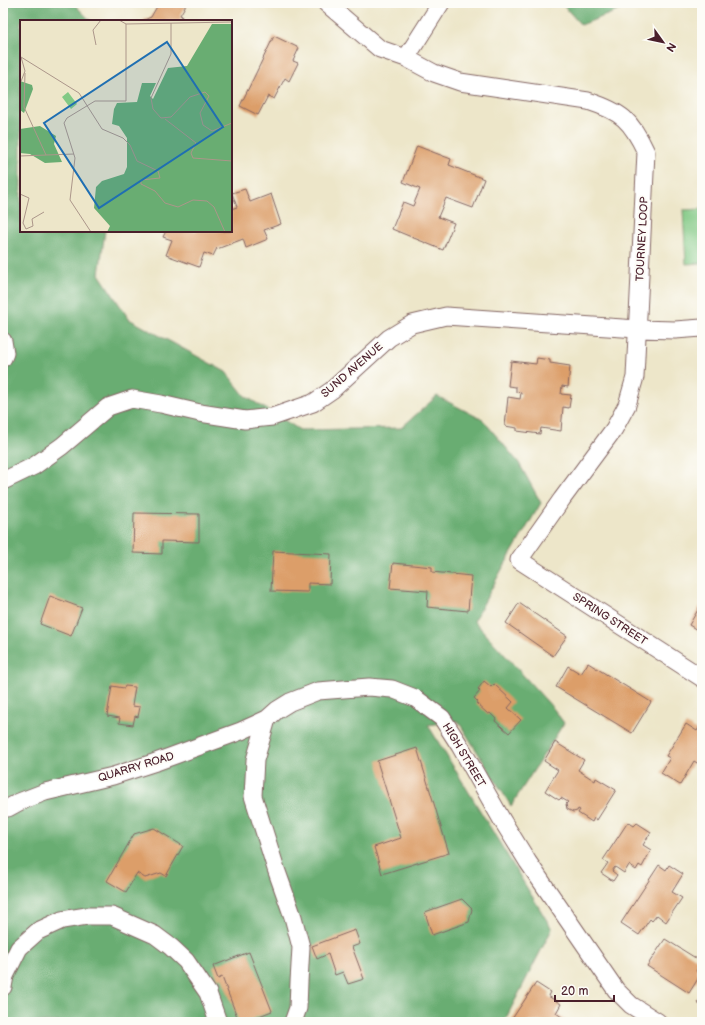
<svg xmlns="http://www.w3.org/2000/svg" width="705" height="1025" font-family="'Balsamiq Sans',sans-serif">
  <rect width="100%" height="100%" fill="#fdfcf7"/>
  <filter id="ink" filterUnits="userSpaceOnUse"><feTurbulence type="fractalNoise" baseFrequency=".025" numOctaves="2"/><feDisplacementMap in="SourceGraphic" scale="8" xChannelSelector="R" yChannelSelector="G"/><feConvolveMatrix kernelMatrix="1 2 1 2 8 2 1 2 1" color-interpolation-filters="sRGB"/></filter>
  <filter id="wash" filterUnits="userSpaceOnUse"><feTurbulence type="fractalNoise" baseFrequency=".012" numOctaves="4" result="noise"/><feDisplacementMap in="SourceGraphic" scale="16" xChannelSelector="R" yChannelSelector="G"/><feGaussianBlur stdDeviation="0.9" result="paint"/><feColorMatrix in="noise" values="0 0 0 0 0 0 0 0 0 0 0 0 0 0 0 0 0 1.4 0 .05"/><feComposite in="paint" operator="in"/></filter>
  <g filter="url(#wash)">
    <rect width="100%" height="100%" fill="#ede6c9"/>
    <path fill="#82c985" stroke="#667458" d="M702 209V263L686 264 683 210Z"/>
    <path fill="#69ad72" stroke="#5a664e" d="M3 3H73L91 21H21V231H105L99 274 129 319 226 372 245 396 300 430 401 428 437 396 483 420 519 463 541 503 501 571 474 621 553 708 564 723 511 806 458 721 428 725 552 929 504 1022H3Z
      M561 3H638L581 25Z"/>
    <g id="blocks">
      <path fill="#dc9e69" d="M159 3H187L180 15 182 16 179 21H142L151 17Z
        M274 36 299 48 293 61 298 63 289 81 285 78 274 99 268 96 258 115 240 106Z
        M417 146 451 159 449 165 484 179 473 208 446 198 438 217 454 223 443 250 392 229 403 202 413 206 420 189 403 182Z
        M245 189 250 202 271 194 281 224 264 230 268 239 246 248 243 239 217 249V248L213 256 204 253 199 267 166 255 172 240 163 237 166 231H231V209L237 207 232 193Z
        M537 358 550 360V363L570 366 568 387 562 386 561 394 571 395 569 408 563 407 561 431 541 428 540 434 517 431V428L505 426 508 397 520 399 521 393 516 392V387L508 386 511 361 536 364Z
        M134 513 199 514V542L162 541V554L133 553Z
        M273 551 331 554 330 584 308 583V592L271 591Z
        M393 563 432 567V572L471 576 468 611 427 607 428 591 390 588Z
        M50 596 82 608 71 636 40 624Z
        M519 603 567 636 553 656 506 623Z
        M702 603V633L689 625Z
        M588 663 651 702 632 733 556 687 568 666 581 674Z
        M484 681 491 687 494 684 513 702 508 708 521 720 509 733 495 721 496 719 490 713 488 714 476 703 478 702 474 698 480 691 478 689Z
        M112 686 124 688 125 686 135 687 132 706 140 707 138 717 135 716 133 725 119 723 120 718 107 716Z
        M702 723V766L694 761 680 785 661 773 670 758 666 756 686 724 697 731Z
        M555 742 584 760 578 770 595 781 596 778 616 790 597 820 594 818 592 822 578 813 580 810 578 809 577 811 573 812 567 809 566 804 568 802 561 798 559 800 545 791 558 770 544 761Z
        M417 748 449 853 382 874 374 847 401 838 377 761Z
        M628 822 634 826 637 823 651 832 643 845 651 850 642 867 639 865 636 870 629 865 624 873 615 867 612 871 617 875 613 881 601 873 608 863 603 860Z
        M154 828 183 846 166 876 161 873 145 878 137 873 126 892 107 881 134 834Z
        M659 865 666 870 669 865 683 874 672 892 682 898 666 922 657 915 652 921 650 919 639 935 621 923Z
        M462 899 472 909 469 922 432 935 425 912Z
        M355 930 360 944 352 947 364 979 348 984 343 972 335 975 328 954 317 959 312 946Z
        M665 939 702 962 696 971 701 974 689 993 647 966Z
        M249 952 272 1011 244 1022H239L222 977 218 979 213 966Z
        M536 983 550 992 548 996 561 1004 556 1013 569 1022H510Z
        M702 996V1006L697 1003Z"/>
    </g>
  </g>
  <g filter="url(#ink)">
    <use href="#blocks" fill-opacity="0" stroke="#836562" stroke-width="1"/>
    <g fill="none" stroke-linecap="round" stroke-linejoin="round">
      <g stroke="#836562" stroke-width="19">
        <path id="street" d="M326 3 380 49 406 58 434 73 460 82 588 101C622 112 631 120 646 152L635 377 627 405 614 429 562 499 519 560 702 678
          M406 58 441 3
          M3 341 5 353 3 358
          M3 481 34 466 62 446 108 407 132 399 161 404 200 413 245 420 272 417 313 403 332 390 389 338 412 324 446 316 637 329 675 330 702 328
          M3 808H8L19 802 45 792 113 776 156 762 241 731 267 719
          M3 987 5 976 19 948 38 931 62 920 87 916H112L155 935 171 947 186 961 208 993 218 1022
          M293 1022 298 1008 299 982 301 947 293 917 276 869 253 796 255 760 267 719 277 710 290 702 318 691 369 687 392 689 415 698 442 718 460 746 502 820 528 862 616 990 631 1005 658 1022"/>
      </g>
      <use href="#street" stroke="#fff" stroke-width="17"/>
    </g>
  </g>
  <g text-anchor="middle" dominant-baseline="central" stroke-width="4" stroke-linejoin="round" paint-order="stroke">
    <g font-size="11" fill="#4a1f2b" stroke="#fdfcf7">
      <text transform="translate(642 239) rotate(-87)">TOURNEY LOOP</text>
      <text transform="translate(352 370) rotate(-41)">SUND AVENUE</text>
      <text transform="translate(610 619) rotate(33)">SPRING STREET</text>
      <text transform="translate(464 755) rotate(59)">HIGH STREET</text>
      <text transform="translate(136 767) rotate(-17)">QUARRY ROAD</text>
    </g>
  </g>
  <g transform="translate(20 20)">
    <rect width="212" height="212" fill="#ede6c9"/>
    <path d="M48 72 57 84 51 89 42 77Z" fill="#82c985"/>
    <path d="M192 4H212V212H87L90 206 74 188 76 167 82 161 104 154 107 147V118L99 106 92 104 94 89 97 83 117 82 122 63H136L130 76 133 79 148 48 167 46ZM0 61 12 65 13 69 4 93 0 90ZM20 106 36 116 34 124 42 142 25 143 10 134 0 133V109Z" fill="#69ad72"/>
    <path fill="none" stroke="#ac968a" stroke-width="1" d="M99 0 106 4 212 2M151 3V34L131 78 133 89 141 98 151 97 170 77 185 72 189 76 180 93 183 105 192 111 212 103M76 25 73 10 81 0M1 37 59 73 82 109 103 118 110 125 117 141 138 151 140 158 121 160V164L135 171 145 183 158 187 173 180 187 181 194 187 205 212M5 53 4 87 26 135 54 134M0 64 5 51 1 37M145 99 176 123 171 133 173 138 212 141M0 136 26 135M0 174 9 178 3 203 6 209 13 206 12 199 24 192M71 212 50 180 55 138 44 103 47 98 75 81H106V4"/>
    <path fill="#1f6fb2" fill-opacity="0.15" stroke="#1f6fb2" stroke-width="2" d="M147 22 203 107 79 188 24 103Z"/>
    <rect width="212" height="212" fill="none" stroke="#4a1f2b" stroke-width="2"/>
  </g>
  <rect width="705" height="1025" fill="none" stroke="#fdfcf7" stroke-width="16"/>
  <g transform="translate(663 42) rotate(123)" stroke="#fdfcf7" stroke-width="3" paint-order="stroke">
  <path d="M0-3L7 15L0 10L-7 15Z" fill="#4a1f2b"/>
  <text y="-6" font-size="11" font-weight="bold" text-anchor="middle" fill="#4a1f2b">N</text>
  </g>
  <path d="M555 995v6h59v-6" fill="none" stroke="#4a1f2b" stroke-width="2"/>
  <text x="561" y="995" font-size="12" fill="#4a1f2b" stroke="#fdfcf7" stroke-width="3" paint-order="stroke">20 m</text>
</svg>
